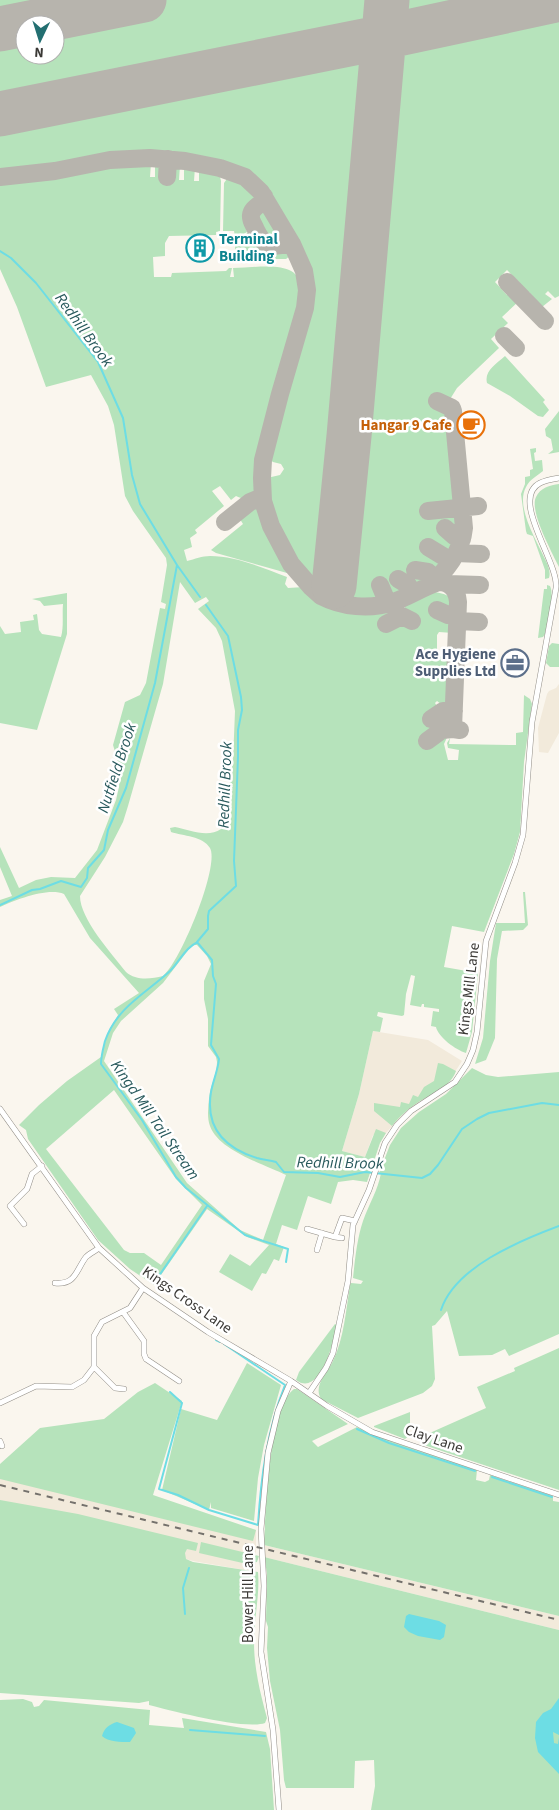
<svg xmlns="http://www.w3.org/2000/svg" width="559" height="1810" font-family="'Source Sans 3',sans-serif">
  <rect width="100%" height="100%" fill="#faf6ee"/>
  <path fill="#f2eadb" d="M559 684V733L548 753 539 752 538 728 547 694 549 691 556 688Z
    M373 1031 428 1040 462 1061 453 1075 435 1093 407 1110 386 1133 373 1135 365 1157 342 1151 359 1094Z
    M0 1466 213 1517 256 1530V1572L193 1561 0 1507Z
    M264 1545 559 1616V1630L264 1557Z"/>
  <path fill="#b6e3bb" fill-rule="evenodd" d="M0 0H559V296L555 298 548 291 545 294 552 299 542 307 529 292 525 295 517 286 520 283 507 270 495 282 507 295 509 293 519 301 502 317 508 323 491 339 499 348 457 388 447 404 440 401 438 397 433 399 435 404 439 403 447 407 456 507 452 505 449 508 431 509V508H425V514L449 510 452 513 456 511 458 527 456 535 446 525 443 527 450 537 455 538 445 555 432 547 429 543 424 545 425 550 430 551 443 559 432 574 429 570 416 567 413 569 414 572 425 574 428 577 412 587 410 582 397 577V582L409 589 387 598V594L382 584 379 583 377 586 384 599C367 600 343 601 327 593 304 580 281 543 273 518 269 509 269 498 268 488L271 487 267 486V478L280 475 284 469 281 464 273 462 269 459V454L311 308 313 293 311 282 301 251 268 193 256 179 241 171 196 158 131 153 110 155 49 167 0 173ZM25 25H55V55H25Z
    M140 162 151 163 150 177H155V163L166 164 164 179H169V164L180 165 179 180H184V165L195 167 194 181H199V168L219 172 221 181 220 231 216 232V235L169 236 165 243V256L153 257 154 277H171L172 273 226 271 229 268H232L230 277H234L233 268C270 267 313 256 299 311L260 448 257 464V490C251 498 245 501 236 496L231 500 220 486 212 491 224 506 195 530 197 533 190 538 192 547 184 550 187 561C195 559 202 556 210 556 236 556 263 568 287 577L285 584 288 588 304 587 326 606 340 611 378 613 400 605V613L385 622 384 625 386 627 399 621 403 623 406 620 411 624 415 623V618L410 617 405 612V602L422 594 426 597 425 593C436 591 447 593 454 601V611L446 612 437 607 434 610 436 613 444 616 447 620H454L453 633 439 632 437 635V656L451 658 450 668 448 670 436 672 438 677H448L450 679V691H447V695H451V709H447L437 701 435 703 438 708V711L428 719 432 721 441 715 451 713 450 727 440 725C436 731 433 736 425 738L424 741 425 744H429C434 737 441 731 450 731L444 744 448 760H458L459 750 448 748 447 743 450 738 449 744 516 745V733L523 732 524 695 530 699 532 704 524 762 520 832 514 854 484 932 452 926 444 967 478 973 472 1032 466 1053C456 1050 438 1037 436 1027L431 1026 433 1011 439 1012V1009L424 1007V1004H422L421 1007 410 1005 415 976 411 975 406 994 404 1015 402 1016 378 1012 377 1016 383 1018 380 1032 373 1031 359 1094 342 1151 365 1157 376 1129 386 1133 380 1143 367 1182 353 1180 338 1182 331 1204 308 1196 297 1230 282 1225 276 1244 284 1247 279 1261 274 1259 266 1274 262 1273 252 1291 219 1272 230 1254 250 1266 269 1245 247 1237 207 1209 154 1285 130 1269 98 1240 28 1139 26 1130 19 1125 39 1105 67 1081 101 1057 108 1032 118 1015 114 1009 139 993 90 938 64 894C48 887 15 900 0 907V900L12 896 0 867V847L19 888 36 880 51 877 75 878 97 850 116 800 119 787 120 774 117 758 113 745 125 702 140 695 146 683 160 608 165 609 166 604 161 602 167 565 166 558 133 511 125 496 114 425 108 406 91 375 46 387 17 307 0 269V182L42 177 113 163ZM180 582 195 603 206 597 209 601 198 609 216 628 222 641 235 711 233 761 224 821 221 829C208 838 189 830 175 827L170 828 171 832C183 836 203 836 210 848 220 866 180 963 163 976 151 979 136 981 126 972 112 954 80 919 80 896L105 857 123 822 128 806 163 684ZM194 945H197L207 956 211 964 204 981V999L208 1019V1046L216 1057 217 1062C217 1075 210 1086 209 1099 208 1108 207 1118 210 1126 219 1151 264 1164 286 1175L263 1240 240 1230 187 1183 104 1061 113 1033 121 1021 163 983 189 949ZM114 1090 176 1179 202 1205 161 1265 144 1253H130L124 1250 46 1149Z
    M229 176 244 182 256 195C256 207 243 212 250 226L246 228 247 232 242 235H238V237H235L234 231H223L224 183Z
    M265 209 268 210 282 236 278 242 267 239C257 230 247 212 265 209Z
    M248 233 250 237 254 235C261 249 275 251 290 250V256L286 259H237L235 256V239H237L238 246H242L244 235Z
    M505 356 545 400 543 402 549 410 543 417 538 416 510 396 487 383C484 371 496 364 505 356Z
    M559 411V452L548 454 553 450 551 439 546 436 545 429Z
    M536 448V452L534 453 535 461 542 460 543 471C537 476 530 479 526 487 515 507 537 541 545 559 548 565 551 572 549 578L545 579V570L533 536 527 534 526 531 521 494 525 484V477L530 476V470L533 469 530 449Z
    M559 484V567C552 552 529 511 536 497 540 488 550 485 559 484Z
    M250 506 255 505 259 508 265 526 288 568 287 573 216 553 211 550 243 524 238 516Z
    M547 585 550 586C555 596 547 623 545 634L543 637 538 638 544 589H547Z
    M67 593V634L37 730 0 723V626L5 634 21 632 20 622 34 620 33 615 37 614 39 630 42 634 61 637C64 626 62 615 63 604L44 606 40 601 32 599Z
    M552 643 559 644V667H550L546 663 549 646Z
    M523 892H525L528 925 523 930 502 931 497 959 495 1038 486 1060 475 1064 483 1038 490 961 496 923H525Z
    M438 1063 443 1064 456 1071C451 1086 433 1094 420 1101 409 1108 400 1116 392 1126L374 1111V1103L400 1107 401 1102 409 1104 413 1095 418 1097 424 1087 434 1081Z
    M472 1068 486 1075 498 1077 559 1072V1334L509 1356 505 1349 492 1355 459 1356 447 1311 435 1325 432 1326 435 1379 432 1386 423 1393 358 1418 321 1399C313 1385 327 1374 333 1361 344 1338 346 1310 350 1285L351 1283 361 1284 363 1281 353 1278C355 1259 357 1239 363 1221 369 1204 378 1190 381 1173H379L390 1145 401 1128 419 1112 446 1094Z
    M335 1324 337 1325C334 1341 320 1398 296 1380L299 1372Z
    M559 1348V1490L424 1445 419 1438 423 1436 486 1408 477 1387 515 1371 514 1368Z
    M247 1363 281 1385 264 1445 258 1478 254 1521 211 1508V1502L209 1510 162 1490 181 1409 217 1420Z
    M155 1383 182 1401 153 1495 256 1530 253 1541 0 1479V1464L40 1428 104 1419 138 1392Z
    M294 1389H297L348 1424 312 1441 318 1447 357 1427 393 1442 477 1470 476 1480 485 1482 489 1480 490 1475 553 1496V1501L559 1502V1616L264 1545C266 1513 268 1409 294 1389Z
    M410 1412V1435L405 1439 374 1427V1426Z
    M0 1500 78 1514 198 1543 196 1551 187 1549 185 1553 186 1559 193 1562 258 1572C260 1595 254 1618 254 1642 254 1668 260 1692 267 1718L265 1723C245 1730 172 1711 149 1705V1701L139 1703 0 1693Z
    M201 1542 259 1556 257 1562 247 1564 199 1553Z
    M264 1557 559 1630V1810H371L375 1786 374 1760 355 1761 354 1788H286L284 1780 280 1730 270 1681 267 1648 268 1627 266 1621 267 1573Z
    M23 1699 32 1702 34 1707 39 1706 44 1700 150 1710 149 1725 184 1728 182 1718 266 1732 270 1749 274 1810H0V1700Z"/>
  <path fill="#6ddde4" d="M409 1614 439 1621 446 1625 444 1637 440 1640 418 1636 409 1632 404 1627 406 1616Z
    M559 1698V1735L553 1732 554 1743 558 1744 559 1737V1774L538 1752 535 1738 536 1722 543 1713 551 1709Z
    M117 1722 134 1728 136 1733 130 1742C121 1742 108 1742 102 1736 104 1728 110 1724 117 1722Z"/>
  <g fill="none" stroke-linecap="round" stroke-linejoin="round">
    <path stroke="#6ddde4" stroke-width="2" d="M0 251 11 258 36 283 98 362 123 418 132 475 140 504 177 565 200 597
      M206 605 228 636 241 697 242 710 238 730V757L234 861 236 886 209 911 208 916V929L197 942 212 960 213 976 216 984 211 1045 219 1059C218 1070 213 1081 211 1092 205 1128 225 1148 257 1158 264 1160 270 1160 276 1162L284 1172 318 1173 340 1177 365 1172 422 1178 430 1174 438 1165 462 1129 477 1119 489 1113 542 1103 559 1105
      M0 905 32 890 40 889 61 881 81 887 87 878 88 868 104 850 108 830 126 788 155 683 177 565
      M196 943C185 948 179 962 170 971 145 994 117 1007 105 1041 103 1049 101 1056 101 1064L142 1120 176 1177 186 1188 245 1235 288 1249 286 1262
      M154 1283 207 1206
      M441 1310C455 1267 519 1241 559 1226
      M216 1340 220 1342
      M170 1392 181 1402
      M182 1403 159 1489 178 1495 209 1510 258 1525C261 1477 267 1430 285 1385L224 1344
      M357 1429 389 1443 475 1471
      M492 1477 552 1497
      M185 1614 183 1588 189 1568
      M190 1730 265 1736"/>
    <path stroke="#b7b4ad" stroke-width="18" d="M0 177 55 171 110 160 150 158 185 161 220 168 245 177 261 192 292 244 304 271 307 290 305 308 280 394 263 460 262 478 263 501 271 526 291 564 311 587 321 596 327 597 332 594
      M167 177 168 159
      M264 196V200C260 205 252 208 251 215 250 220 254 225 256 230 264 246 271 249 288 243L292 244
      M507 282 545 321
      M504 336 516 348
      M428 511 478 506
      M225 522 250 502 262 497
      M445 528 454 536 462 539
      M428 547 451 561
      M456 553 481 554
      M415 570 428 572 435 580
      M398 579 408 585 413 593
      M448 584 480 585
      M380 585 388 604
      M428 585C446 573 462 550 464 528L453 411 452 408 437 401
      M321 596C342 607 370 610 393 602 409 597 423 587 439 582 451 582 457 590 458 602L453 729 460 730
      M437 610 448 615 457 616
      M457 621 479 622
      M386 624 402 616 412 621
      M431 719 443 711H454
      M427 741 442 730 453 729"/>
    <path stroke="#b7b4ad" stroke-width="45" d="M0 29 144 0
      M0 114 384 37 556 0
      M334 586 349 436 387 0"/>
    <g stroke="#918d86" stroke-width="6">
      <path id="minor" d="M0 1109 99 1248 143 1288 208 1332 291 1381 327 1406 372 1432 559 1495
        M24 1224 10 1206 27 1189 32 1174 42 1166
        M307 1229 335 1237 342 1218 355 1221
        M335 1237 342 1238
        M317 1250 322 1233
        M55 1283C76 1285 76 1270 86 1257 89 1254 95 1251 99 1248
        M123 1312 144 1341V1354L146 1359 179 1381
        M94 1367 115 1388 124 1389
        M309 1393 326 1368 333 1353 348 1281 353 1225 369 1190 385 1143 397 1125 411 1111 455 1082 467 1064 473 1050 477 1032 486 941 515 863 523 835 532 722 556 588C559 562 509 499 540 483 546 480 553 479 559 478
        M0 1403 36 1386 72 1387 84 1380 94 1367V1336L102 1322 130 1308 143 1288
        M0 1441 2 1446
        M279 1810 273 1730 261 1652 264 1586 261 1529 268 1453 278 1411 291 1381"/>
    </g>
    <use href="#minor" stroke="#fff" stroke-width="5"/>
    <path stroke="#74716c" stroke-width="2" stroke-dasharray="6 6" stroke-linecap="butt" d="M0 1485 559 1620"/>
  </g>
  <defs>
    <g id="building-ring" transform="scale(1.4375)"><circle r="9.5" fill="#fff" stroke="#0f9aa8" stroke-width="1.5"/><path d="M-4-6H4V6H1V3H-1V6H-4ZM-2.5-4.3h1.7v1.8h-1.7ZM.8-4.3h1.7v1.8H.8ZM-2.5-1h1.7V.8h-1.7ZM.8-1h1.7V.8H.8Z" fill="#0f9aa8"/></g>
    <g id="cafe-ring" transform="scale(1.4375)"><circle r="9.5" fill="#fff" stroke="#e8710a" stroke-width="1.5"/><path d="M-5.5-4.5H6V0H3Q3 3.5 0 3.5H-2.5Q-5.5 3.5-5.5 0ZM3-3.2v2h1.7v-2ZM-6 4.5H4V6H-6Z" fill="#e8710a"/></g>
    <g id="office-ring" transform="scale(1.4375)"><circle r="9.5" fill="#fff" stroke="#5c6f8a" stroke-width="1.5"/><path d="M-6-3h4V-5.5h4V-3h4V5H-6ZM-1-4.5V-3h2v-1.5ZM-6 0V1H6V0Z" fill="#5c6f8a"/></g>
  </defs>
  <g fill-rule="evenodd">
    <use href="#building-ring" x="200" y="248"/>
    <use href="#cafe-ring" x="471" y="425"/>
    <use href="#office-ring" x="515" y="663"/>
  </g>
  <g text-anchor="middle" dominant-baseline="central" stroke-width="5" stroke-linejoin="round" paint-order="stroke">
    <g font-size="15" font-weight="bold" fill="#0d838f" stroke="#fff" text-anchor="start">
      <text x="219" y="239">Terminal<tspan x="219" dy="17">Building</tspan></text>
    </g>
    <g font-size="15" font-weight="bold" fill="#c56008" stroke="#fff" text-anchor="end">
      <text x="452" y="425">Hangar 9 Cafe</text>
    </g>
    <g font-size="15" font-weight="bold" fill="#4e5e75" stroke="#fff" text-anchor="end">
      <text x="496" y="654">Ace Hygiene<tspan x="496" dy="17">Supplies Ltd</tspan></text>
    </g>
    <g font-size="15" fill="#3b3936" stroke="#fff">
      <text transform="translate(469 989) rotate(-83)">Kings Mill Lane</text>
      <text transform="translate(187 1300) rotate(35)">Kings Cross Lane</text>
      <text transform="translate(434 1439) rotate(19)">Clay Lane</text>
      <text transform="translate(248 1594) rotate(-90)">Bower Hill Lane</text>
    </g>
    <g font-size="16" font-style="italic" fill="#28595c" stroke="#fff">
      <text transform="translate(84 330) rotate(54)">Redhill Brook</text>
      <text transform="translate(117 768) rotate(-72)">Nutfield Brook</text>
      <text transform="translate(225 785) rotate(-88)">Redhill Brook</text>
      <text transform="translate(155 1120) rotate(55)">Kingd Mill Tail Stream</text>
      <text transform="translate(340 1163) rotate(1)">Redhill Brook</text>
    </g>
  </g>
  <g transform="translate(40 40) rotate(184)"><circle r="24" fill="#ffffff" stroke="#b1b0af"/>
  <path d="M0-4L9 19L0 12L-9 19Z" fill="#236f71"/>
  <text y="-8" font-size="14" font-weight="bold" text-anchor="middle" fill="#3b3936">N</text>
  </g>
</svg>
